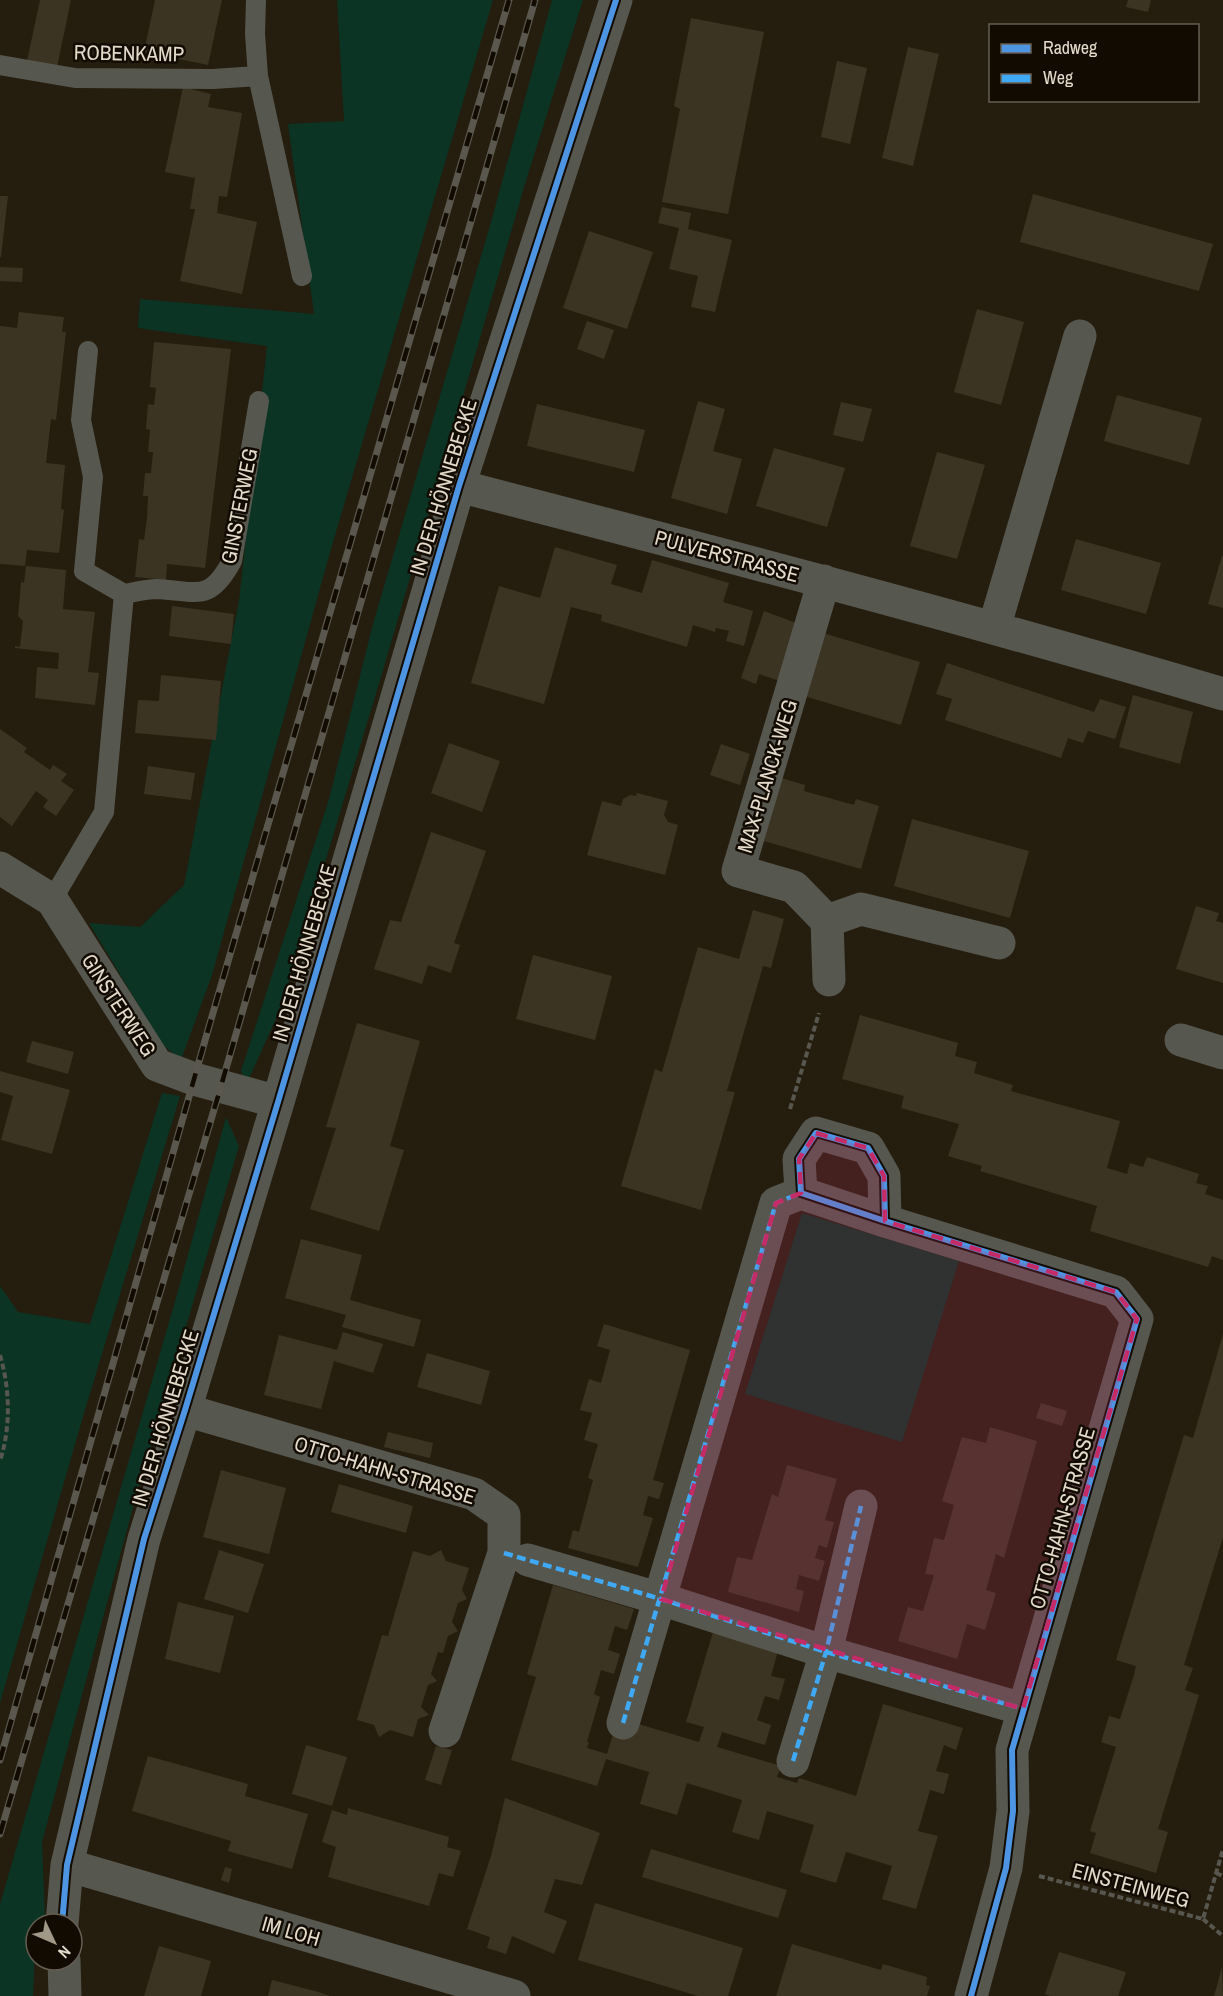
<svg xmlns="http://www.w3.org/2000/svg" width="1223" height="1996" font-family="'Archivo Narrow',sans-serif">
  <rect width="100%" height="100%" fill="#251d0e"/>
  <path fill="#0b3424" d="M337 0H493L331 549 212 975 181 1060 162 1044 89 923 140 927 184 885 239 601 267 346 138 328 140 299 314 314 288 124 344 121Z
    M552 0H583L525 184 381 677 281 1008 247 1083 241 1071 329 799 373 624 489 229Z
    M162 1093 180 1096 85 1410 0 1703V1286L18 1312 90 1324Z
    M226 1117 239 1146 134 1504 42 1842 45 1920 43 1924H36L33 1996H0V1904L176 1298Z
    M802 1213 959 1261 902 1442 745 1394Z"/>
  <path fill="#3c3423" d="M40 0H71L57 67 27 61Z
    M155 0H222L208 65 144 52Z
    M1128 0H1151L1148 12 1126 7Z
    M691 18 764 32 728 214 662 202 680 109 674 106Z
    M908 47 939 54 913 166 882 158Z
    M837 61 867 68 850 144 821 137Z
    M183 87 211 94 208 107 242 113 227 197 219 196 217 213 257 222 242 294 180 281 195 209H190L195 178 165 172Z
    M1033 194 1213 244 1199 291 1020 242Z
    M0 196H8L1 257H0Z
    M662 207 691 213 688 229 732 240 715 312 691 307 698 276 669 269 679 228 658 223Z
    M589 231 653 252 627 329 563 308Z
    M0 267 23 268 22 282 0 281Z
    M977 309 1024 322 1001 405 954 392Z
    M19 312 64 317 62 332H66L56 420 51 419 46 463 65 465 61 509 64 510 59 553 27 550 25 566 0 564V326L17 328Z
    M587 321 614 330 604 359 577 349Z
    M154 342 231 349 205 568 167 564 166 580 135 577 139 539 144 540 147 518 148 496H143L145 473H151L153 452H148L150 430 146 429 148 404 154 405 156 388 150 387V386Z
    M1117 395 1202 418 1189 465 1104 441Z
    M698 401 725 409 713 451 742 459 727 514 671 498Z
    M841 402 872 409 863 442 833 435Z
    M537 404 645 430 634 472 527 446Z
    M774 448 845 468 827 527 756 506Z
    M937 452 985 465 957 559 910 546Z
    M1076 539 1161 563 1146 614 1061 590Z
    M555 547 617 565 611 584 642 593 652 560 729 583 723 602 753 611 744 646 726 641 729 631 716 628 715 632 693 625 687 647 601 621 602 615 571 607 544 704 471 683 499 586 540 598Z
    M1222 556H1223V608L1208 604Z
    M26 566 66 570 63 609 95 612 88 672 99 673 95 705 35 698 37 667 58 669 59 653 15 648V646L20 647 23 621 18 616 21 582 24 583Z
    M172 606 234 614 231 644 169 636Z
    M764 611 799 624 780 681 759 674 756 684 741 678Z
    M823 633 920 662 901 725 804 696Z
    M947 663 1094 712 1100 699 1126 707 1115 739 1088 731 1083 743 1068 738 1061 758 945 720 952 699 936 694Z
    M161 675 221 681 216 740 135 733 138 700 159 701Z
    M1133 695 1193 712 1180 764 1119 747Z
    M0 729 27 748 24 752 50 770 53 765 67 774 61 781 74 790 56 816 43 807 48 800 36 791 12 826 0 817Z
    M449 743 500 761 482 812 431 793Z
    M721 744 750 754 740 785 710 775Z
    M148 766 195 773 191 800 144 794Z
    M781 778 805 785 804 791 854 805 856 799 879 806 861 869 764 841Z
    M637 793 668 801 664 815 668 822 678 825 665 875 587 855 602 801 621 806 623 799 630 795 636 796Z
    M912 819 1029 851 1010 918 894 886Z
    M431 832 486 851 454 943 460 945 451 973 428 965 422 984 374 969 390 920 401 922Z
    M1196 906 1219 913 1216 921 1223 923V983L1176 969Z
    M753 910 784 919 771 968 763 966 727 1091 735 1092 701 1210 621 1186 655 1069 662 1072 698 947 739 959Z
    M533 955 612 976 595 1040 516 1019Z
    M860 1015 958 1043 955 1056 977 1062 974 1073 1013 1085 1011 1091 1120 1121 1107 1168 1127 1174 1130 1163 1143 1167 1147 1157 1199 1174 1196 1183 1208 1186 1205 1194 1223 1200V1260L1212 1256 1208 1267 1090 1231 1097 1206 980 1171 982 1166 948 1156 959 1124 901 1108 904 1096 842 1079Z
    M357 1023 420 1041 390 1146 404 1150 379 1231 310 1209 336 1128 326 1127Z
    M32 1041 74 1052 68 1074 26 1062Z
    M0 1071 70 1090 52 1154 1 1140 13 1096 0 1092Z
    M301 1239 362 1255 350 1300 421 1320 414 1347 342 1327 346 1315 285 1298Z
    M604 1324 690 1350 653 1480 664 1483 659 1499 648 1496 643 1515 653 1518 638 1567 568 1548 573 1530 579 1532 593 1480 588 1478 598 1444 584 1440 592 1413 580 1410 589 1379 601 1383 610 1350 597 1346Z
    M343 1332 383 1344 373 1373 334 1361 321 1409 264 1395 279 1335 337 1350Z
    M1223 1334V1537L1184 1665 1193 1668 1185 1690 1199 1695 1158 1829 1168 1832 1156 1873 1090 1853 1096 1833 1090 1831 1116 1747 1101 1742 1109 1716 1120 1719 1134 1675 1136 1666 1116 1660 1184 1435 1193 1438Z
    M427 1353 490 1371 481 1405 417 1387Z
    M1041 1403 1067 1411 1062 1426 1036 1418Z
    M990 1427 1037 1441 1004 1558 996 1554 986 1590 996 1593 985 1630 967 1624 957 1659 898 1641 908 1607 923 1611 934 1575 925 1574 934 1538 944 1540 954 1505 942 1501 962 1437 986 1443Z
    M388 1432 433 1443 430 1458 384 1447Z
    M787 1465 837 1479 825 1520 834 1522 827 1548 819 1545 815 1558 825 1561 819 1581 799 1575 796 1589 804 1591 799 1612 728 1592 737 1557 752 1560 772 1494 778 1497Z
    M221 1470 286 1488 269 1554 203 1537Z
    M339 1484 413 1506 406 1533 331 1512Z
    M219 1550 264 1564 248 1613 204 1599Z
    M441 1550 446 1561 469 1568 462 1590 467 1599 458 1603 452 1622 458 1631 448 1636 443 1653 438 1652 431 1674 437 1681 428 1685 421 1707 429 1715 418 1719 413 1737 390 1730 379 1737 374 1725 357 1720 382 1635 388 1636 413 1551 430 1556Z
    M553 1585 634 1609 627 1630 615 1626 608 1650 620 1654 614 1674 601 1670 594 1694 600 1697 587 1742H589L587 1748 607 1754 615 1728 635 1723 699 1742 704 1727 686 1722 713 1632 778 1651 771 1676 785 1679 779 1700 765 1696 757 1720 771 1725 765 1745 722 1732 717 1747 781 1766 777 1777 797 1783 799 1778 856 1796 883 1704 963 1728 956 1750 944 1745 936 1771 949 1774 944 1794 930 1790 918 1831 938 1836 916 1909 882 1899 892 1866 846 1852 836 1883 800 1872 814 1825 767 1811 759 1840 732 1832 742 1800 687 1783 677 1815 640 1804 649 1772 606 1759 597 1786 511 1760 536 1677 527 1674Z
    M178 1602 234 1616 220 1673 165 1659Z
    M306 1745 347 1757 332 1806 292 1794Z
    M436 1746 452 1750 441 1785 425 1780Z
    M148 1756 248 1784 245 1796 308 1814 292 1869 228 1851 231 1841 132 1811Z
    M505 1798 600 1833 582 1885 555 1879 544 1912 567 1921 554 1954 512 1936 506 1954 487 1948 490 1937 467 1929 491 1856Z
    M348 1808 449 1837 447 1847 461 1851 453 1877 439 1873 429 1906 328 1877 336 1847 322 1842 332 1810 347 1815Z
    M651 1849 787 1890 778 1918 642 1877Z
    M225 1867 232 1869 229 1883 221 1880Z
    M595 1903 743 1948 728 1996H698L578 1960Z
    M792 1944 881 1970 883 1964 927 1977 926 1985 930 1986 927 1996H776Z
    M159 1946 211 1961 201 1996H144Z
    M1059 1952 1126 1972 1118 1996H1050L1045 1994Z
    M1222 1967 1223 1996H1214Z
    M272 1980 315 1991 330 1996H268Z"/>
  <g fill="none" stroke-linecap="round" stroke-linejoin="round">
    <path stroke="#58574f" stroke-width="4" stroke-dasharray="6 3" stroke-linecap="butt" d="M790 1109 819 1013
      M0 1355C10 1389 11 1427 0 1461
      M1216 1873 1223 1876
      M1039 1876 1203 1919 1223 1849
      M1203 1919 1223 1936"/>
    <path stroke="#56574f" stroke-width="20" d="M256 0 255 34 258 76
      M0 65 75 78 213 79 258 76 302 276
      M124 594C135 592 147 589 157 589 198 591 209 603 232 561L259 401
      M52 900 104 812 124 594 84 571 93 477 81 420 88 351"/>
    <path stroke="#56574f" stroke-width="33" d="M459 486C714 552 970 619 1223 694
      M824 581 738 871 794 887 827 921 829 980
      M994 628 1080 336
      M0 868 52 900 157 1065 194 1079 278 1102
      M827 921 861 909 999 943
      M1181 1040 1223 1053
      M885 1221 884 1176 868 1148 816 1133 799 1159 801 1193 885 1221 1116 1292 1137 1319 1012 1750 1013 1811 1006 1868 971 1996
      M185 1410 474 1494 504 1515V1553L445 1731
      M528 1560 661 1599 826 1652 1023 1709
      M623 1723 776 1203 801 1193
      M793 1761 826 1652 861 1506
      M67 1865 514 1996
      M62 1924 67 1865 144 1539 185 1410 278 1102 459 486 616 0
      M64 1960 65 1996"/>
    <g stroke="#59574e" stroke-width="7">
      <path id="rail" d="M0 1760 208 1030 509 0
        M0 1834 221 1086 535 0"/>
    </g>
    <use href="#rail" stroke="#120b02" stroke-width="4.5" stroke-dasharray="14" stroke-linecap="butt"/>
    <path stroke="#3fa9f5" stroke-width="4.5" stroke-dasharray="9 4.5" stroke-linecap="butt" d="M504 1553 661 1599 826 1652 1023 1709
      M623 1723 776 1203 801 1193
      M793 1761 826 1652 861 1506"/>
    <g stroke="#120b02" stroke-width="10">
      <path id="cycleway" d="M885 1221 884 1176 868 1148 816 1133 799 1159 801 1193 885 1221 1116 1292 1137 1319 1012 1750 1013 1811 1006 1868 971 1996
        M62 1924 67 1865 144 1539 185 1410 278 1102 459 486 616 0"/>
    </g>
    <use href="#cycleway" stroke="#4d94e3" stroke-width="6"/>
  </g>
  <path fill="#c52b66" fill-opacity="0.2" stroke="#c52b66" stroke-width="4.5" stroke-dasharray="12 8" stroke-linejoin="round" d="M816 1133 868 1148 884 1176 885 1221 1116 1292 1137 1319 1023 1709 661 1599 776 1203 801 1193 799 1159Z"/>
  <g text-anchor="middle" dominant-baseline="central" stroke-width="5" stroke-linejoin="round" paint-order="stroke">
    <g font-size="21" fill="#e4daca" stroke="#120b02">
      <text transform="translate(129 53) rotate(1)">ROBENKAMP</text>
      <text transform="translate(443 487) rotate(-73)">IN DER HÖNNEBECKE</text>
      <text transform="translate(239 506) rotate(-79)">GINSTERWEG</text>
      <text transform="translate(727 556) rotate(15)">PULVERSTRASSE</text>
      <text transform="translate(767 776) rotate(-73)">MAX-PLANCK-WEG</text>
      <text transform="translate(304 953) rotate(-74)">IN DER HÖNNEBECKE</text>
      <text transform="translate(119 1005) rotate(57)">GINSTERWEG</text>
      <text transform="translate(165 1418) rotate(-73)">IN DER HÖNNEBECKE</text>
      <text transform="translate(385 1470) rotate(17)">OTTO-HAHN-STRASSE</text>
      <text transform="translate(1062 1518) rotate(-74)">OTTO-HAHN-STRASSE</text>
      <text transform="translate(1131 1885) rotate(15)">EINSTEINWEG</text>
      <text transform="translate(291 1931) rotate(16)">IM LOH</text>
    </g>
  </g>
  <rect x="989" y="24" width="210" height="78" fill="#120b02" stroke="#665e52" stroke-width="1.5"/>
  <rect x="1001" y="44" width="30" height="9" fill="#4d94e3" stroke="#665e52" stroke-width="1.5"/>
  <text x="1043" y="54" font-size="18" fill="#e4daca">Radweg</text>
  <rect x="1001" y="74" width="30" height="9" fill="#3fa9f5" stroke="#665e52" stroke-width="1.5"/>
  <text x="1043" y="84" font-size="18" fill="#e4daca">Weg</text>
  <g transform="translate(54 1942) rotate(134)"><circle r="28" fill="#120b02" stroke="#665e52" stroke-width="1.5"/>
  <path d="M0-4.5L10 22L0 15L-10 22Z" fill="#a19888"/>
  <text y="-9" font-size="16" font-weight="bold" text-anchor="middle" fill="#e4daca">N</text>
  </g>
</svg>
